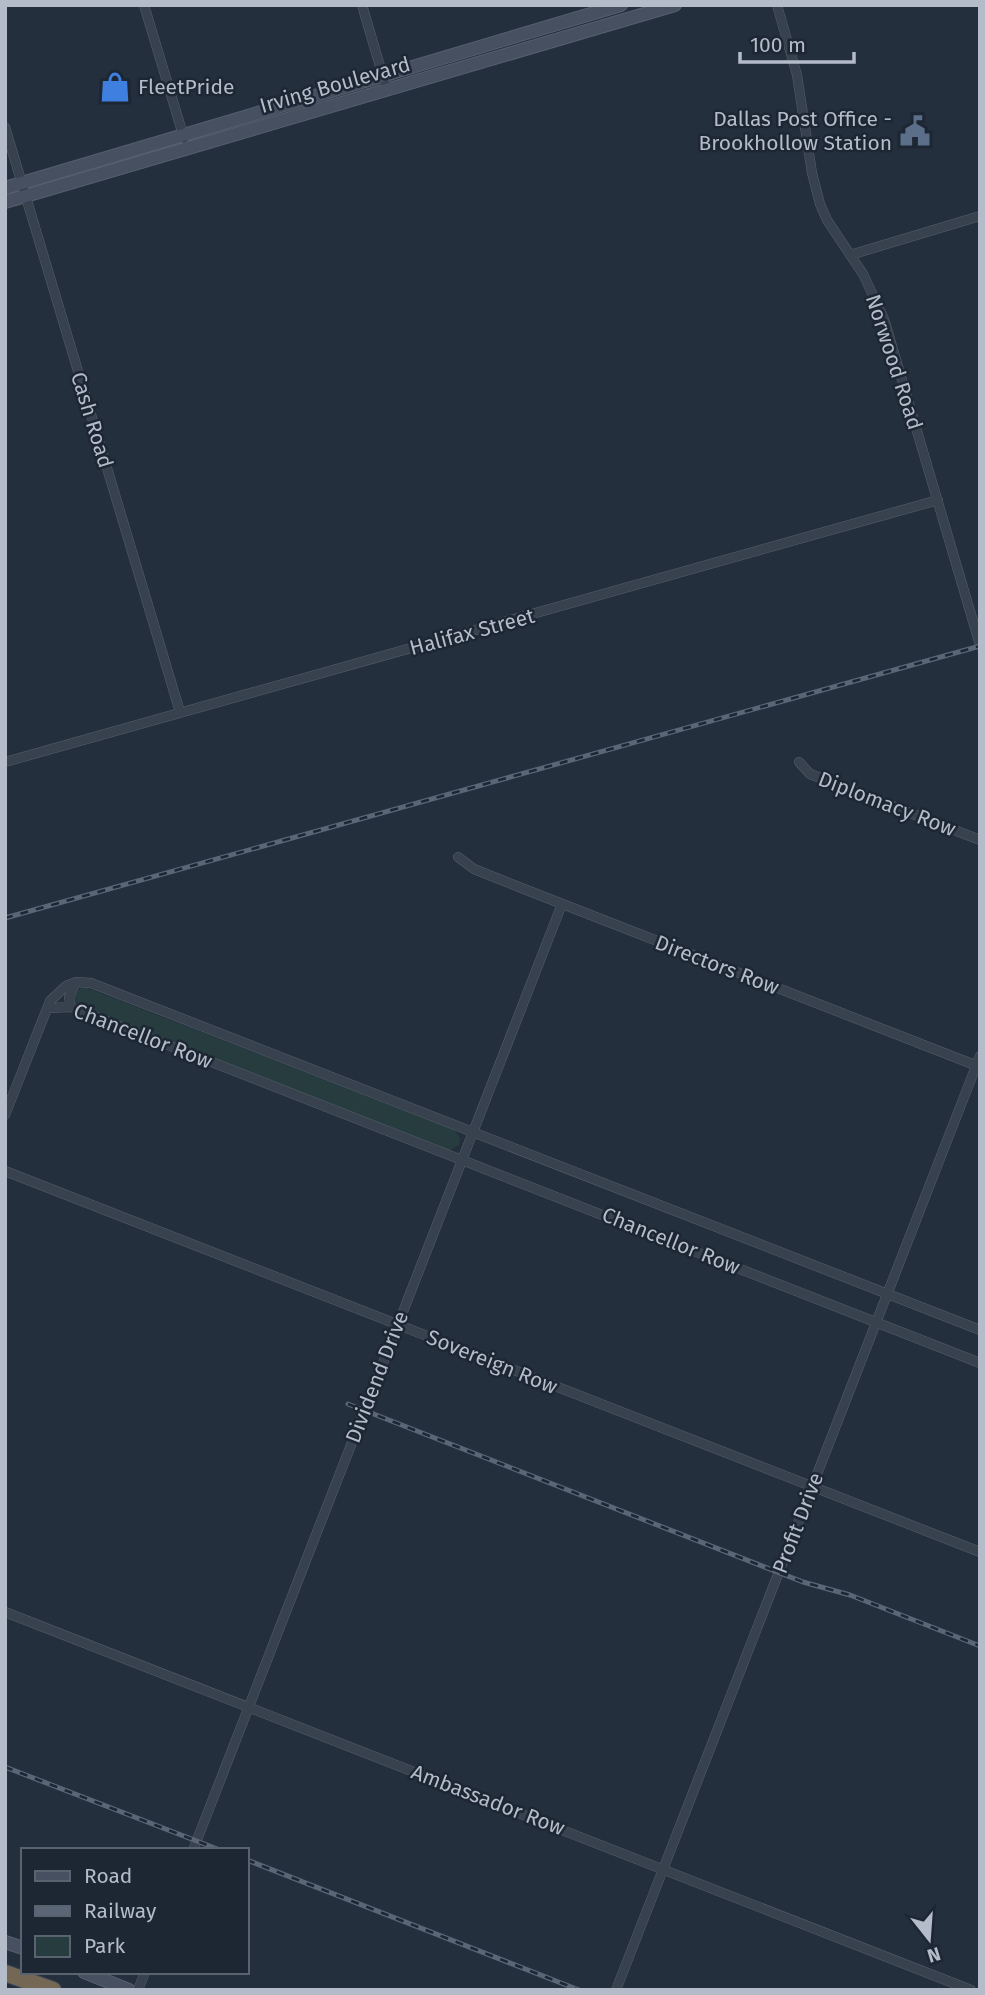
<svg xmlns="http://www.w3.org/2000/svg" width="985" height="1995" font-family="'Fira Sans',sans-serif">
  <rect width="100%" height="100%" fill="#242f3e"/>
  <path fill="#263c3f" d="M82 986 454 1130 460 1138 459 1145 449 1151 78 1006 74 995Z"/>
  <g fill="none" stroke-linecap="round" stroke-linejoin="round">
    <g stroke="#565f6c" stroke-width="10">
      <path id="minor" d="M144 5 184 138
        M362 5 387 90
        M777 5 797 75 812 173 820 204 827 220 863 274 884 319 980 645
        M5 127 180 712
        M850 255 980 216
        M5 762 938 500
        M799 762 810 774 980 840
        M458 857 474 869 524 889 980 1067
        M71 1007 69 997 76 982
        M49 1008 71 1007 980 1363
        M5 1115 50 1001 66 986 76 982 91 983 980 1330
        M5 1171 980 1552
        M5 1612 971 1990
        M193 1850 562 904
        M138 1990 145 1972
        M616 1990 980 1056"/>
    </g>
    <g stroke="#565f6c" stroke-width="14">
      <path id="secondary" d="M5 188 621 5
        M5 202 675 5
        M5 1942 23 1948
        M84 1972 129 1990"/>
    </g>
    <g stroke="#434c59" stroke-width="18">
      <path id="motorway" d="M5 1973 53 1990"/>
    </g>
    <use href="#minor" stroke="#38414e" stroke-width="9"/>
    <use href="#secondary" stroke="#465061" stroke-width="12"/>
    <use href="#motorway" stroke="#746855" stroke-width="16"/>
    <g stroke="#5a6575" stroke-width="5">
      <path id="rail" d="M5 918 980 646
        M348 1404 803 1582 850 1595 980 1646
        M5 1767 220 1850
        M247 1860 579 1990"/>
    </g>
    <use href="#rail" stroke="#1d2633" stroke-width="2.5" stroke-dasharray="8" stroke-linecap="butt"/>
  </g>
  <defs>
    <g id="shop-bare" transform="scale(2.415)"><path d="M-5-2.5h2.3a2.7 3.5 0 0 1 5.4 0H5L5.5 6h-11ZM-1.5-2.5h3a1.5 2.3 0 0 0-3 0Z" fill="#3f7fe0" stroke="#1d2633" stroke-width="2.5" paint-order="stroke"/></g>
    <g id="civic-bare" transform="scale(2.415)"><path d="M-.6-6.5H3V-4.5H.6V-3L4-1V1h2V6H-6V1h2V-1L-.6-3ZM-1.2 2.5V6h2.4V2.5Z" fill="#5c6f8a" stroke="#1d2633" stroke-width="2.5" paint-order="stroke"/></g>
  </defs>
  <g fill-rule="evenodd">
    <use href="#shop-bare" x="115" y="87"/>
    <use href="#civic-bare" x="915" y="131"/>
  </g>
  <g text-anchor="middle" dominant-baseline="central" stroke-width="5" stroke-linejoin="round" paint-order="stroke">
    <g font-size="21" fill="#b4bcc9" stroke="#1d2633">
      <text transform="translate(335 85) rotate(-16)">Irving Boulevard</text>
      <text transform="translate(894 362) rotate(72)">Norwood Road</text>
      <text transform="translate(92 420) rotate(73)">Cash Road</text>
      <text transform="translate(472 632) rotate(-15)">Halifax Street</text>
      <text transform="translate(887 804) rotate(21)">Diplomacy Row</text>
      <text transform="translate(717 965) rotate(21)">Directors Row</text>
      <text transform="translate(143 1036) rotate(21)">Chancellor Row</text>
      <text transform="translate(671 1241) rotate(22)">Chancellor Row</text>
      <text transform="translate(492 1362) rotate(22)">Sovereign Row</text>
      <text transform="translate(377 1377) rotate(-69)">Dividend Drive</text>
      <text transform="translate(798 1523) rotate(-69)">Profit Drive</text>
      <text transform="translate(488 1800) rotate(21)">Ambassador Row</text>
    </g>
    <g font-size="21" fill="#b4bcc9" stroke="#1d2633" text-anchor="start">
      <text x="138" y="87">FleetPride</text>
      <text x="892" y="119" text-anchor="end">Dallas Post Office -<tspan x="892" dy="24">Brookhollow Station</tspan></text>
    </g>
  </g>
  <rect width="985" height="1995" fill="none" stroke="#b4bcc9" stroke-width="14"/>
  <rect x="21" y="1848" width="228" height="126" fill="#1d2633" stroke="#59626f" stroke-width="2"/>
  <rect x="35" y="1871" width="35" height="10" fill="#465061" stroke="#59626f" stroke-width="2"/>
  <text x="84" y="1883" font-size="21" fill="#b4bcc9">Road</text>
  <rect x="35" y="1906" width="35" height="10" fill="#5a6575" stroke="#59626f" stroke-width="2"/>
  <text x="84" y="1918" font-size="21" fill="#b4bcc9">Railway</text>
  <rect x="35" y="1936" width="35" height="21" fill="#263c3f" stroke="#59626f" stroke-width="2"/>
  <text x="84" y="1953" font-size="21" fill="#b4bcc9">Park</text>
  <g transform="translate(929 1939) rotate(163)" stroke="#1d2633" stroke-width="5" paint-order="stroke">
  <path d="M0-5L12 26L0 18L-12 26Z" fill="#b4bcc9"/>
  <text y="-10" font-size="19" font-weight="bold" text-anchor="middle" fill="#b4bcc9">N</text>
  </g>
  <path d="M740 52v10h114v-10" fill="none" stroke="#b4bcc9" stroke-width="3.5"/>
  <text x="750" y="52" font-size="21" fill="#b4bcc9" stroke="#1d2633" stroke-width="5" paint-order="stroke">100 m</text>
</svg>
